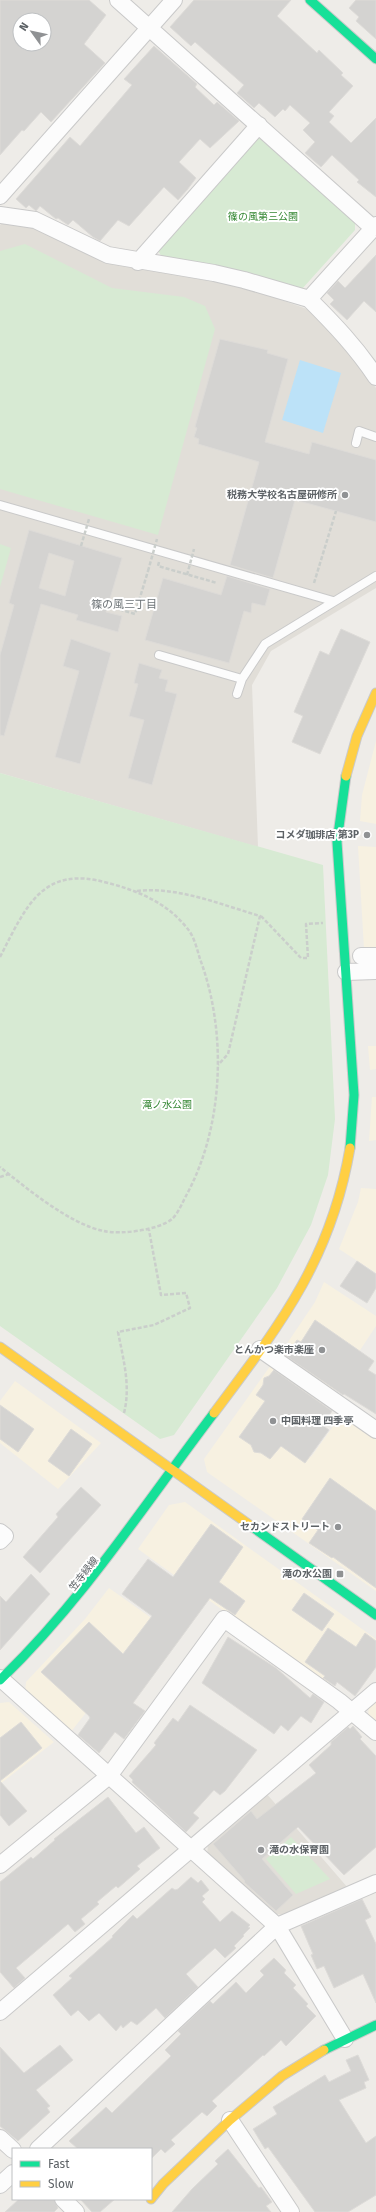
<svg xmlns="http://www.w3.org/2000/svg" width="376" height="2212" font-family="'Fira Sans','Noto Sans JP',sans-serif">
  <rect width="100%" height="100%" fill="#eeece8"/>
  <path fill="#f7f1e1" d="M376 741V824L360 821 362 795Z
    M358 846 376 847V949H364Z
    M368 1046H376V1069L370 1070Z
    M372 1097H376V1140L369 1141Z
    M361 1188 376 1189V1273L339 1249 358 1202Z
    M324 1282 376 1316V1326L333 1391 280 1354 315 1302Z
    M271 1365 323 1402 292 1443 311 1457 342 1414 376 1438V1591L207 1472 204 1459Z
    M15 1381 101 1443 58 1489 0 1443V1401Z
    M185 1502 376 1639V1668L352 1650 326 1685 138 1549 169 1505Z
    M109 1588 157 1622 70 1733 25 1693 26 1682 85 1619Z
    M376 1700V1723L368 1717 369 1706Z
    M9 1702 54 1742 0 1784V1703Z"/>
  <path fill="#e1ded8" d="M3 222 35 227 105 262 241 286 307 309 336 335 376 388V588L271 651 252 685 258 847 0 773V225Z
    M266 1793 348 1888 283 1915 270 1913 207 1857 208 1843Z"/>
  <path fill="#d7ead3" d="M264 138 355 222V230L302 289 163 259 156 247 255 139Z
    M25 244 112 288 184 297 205 306 215 329 158 535 0 489V251Z
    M0 544 11 548 0 587Z
    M0 773 323 865 335 1119 328 1175 311 1225 277 1288 174 1435 160 1439 0 1326Z
    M291 1837 330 1879 296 1894 266 1859Z"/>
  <path fill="#bce2f8" d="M300 360 341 373 323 433 282 420Z"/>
  <path fill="#d4d3d1" stroke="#dddbd8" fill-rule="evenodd" d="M0 0H89L106 15 84 44 105 63 51 122 41 112 24 131 22 130 0 155ZM20 20H44V44H20Z
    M194 0H291L277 16 317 53 319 50 343 73 341 75 353 86 329 112 334 116 329 122 351 143 376 118V197L357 182 359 180 332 155 321 167 305 153 315 142 303 130 310 123 290 105 285 111 283 109 275 117 259 103 254 108 237 93 244 85 195 42 191 46 170 27Z
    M356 0H376V39L356 21 359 17 349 8Z
    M154 46 197 84 195 87 214 105 217 102 239 121 210 148 200 139 179 162 196 178 187 190 178 200 164 187 129 226 118 220 100 241 93 237 73 220 68 225 58 218 56 219 40 206 36 211 29 205 26 208 16 199 70 137 80 146 132 85 124 79Z
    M376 255V312L364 301 347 320 330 304 334 300 327 293 338 281 345 288Z
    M220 339 268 350 267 353 288 359 265 442 309 454 312 442 376 460V522L295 500 273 578 230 565 259 462 198 444 199 439 194 437 197 428 195 427Z
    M29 530 122 558 106 612 122 616 118 632 76 620 78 615 41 604 4 736 0 735V655L14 605 9 603ZM49 553 74 561 65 596 39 588Z
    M227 576 270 589 265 606 252 603 251 613 244 611 229 663 145 640 163 578 221 595Z
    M341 629 370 642 320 754 292 742 303 716 294 712 320 651 329 655Z
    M71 639 111 653 80 764 55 757 79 671 63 666Z
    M139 663 162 670 159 678 168 680 165 691 177 694 152 785 128 778 144 720 129 716 138 684 134 683Z
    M357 1261 376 1274V1288L367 1303 340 1286Z
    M315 1320 374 1361 368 1370 376 1375V1414L344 1394 343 1395 286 1356 297 1340 301 1342Z
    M274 1370 332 1411 326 1420 329 1422 325 1427 329 1430 305 1463 281 1446 270 1459 261 1453 254 1452 251 1445 239 1437 265 1401 256 1395 263 1385 264 1378 269 1376Z
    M0 1405 34 1429 18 1452 0 1439Z
    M71 1429 92 1444 69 1476 48 1461Z
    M330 1478 376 1511V1588L333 1557 332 1558 309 1543 318 1530 302 1519Z
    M81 1487 101 1505 40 1573 23 1557 58 1517 56 1514Z
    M211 1524 243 1547 219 1582 245 1601 235 1615 210 1598 133 1703 145 1711 124 1739 115 1732 99 1753 78 1735 90 1718 89 1716 41 1672 89 1622 123 1654 152 1616 122 1594 127 1587 148 1559 173 1577Z
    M31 1574 50 1594 0 1650V1596L6 1602Z
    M304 1593 334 1614 322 1631 292 1610Z
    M328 1628 356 1647 365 1633 376 1641V1667L355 1696 337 1682 335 1686 323 1678 325 1676 305 1662Z
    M228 1637 276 1668 310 1698 313 1694 324 1702 311 1723 301 1716 288 1731 281 1725 274 1734 202 1683Z
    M190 1705 257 1750 225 1791 220 1795 214 1790 193 1813 199 1818 186 1832 132 1782 133 1780 129 1776 156 1745 154 1743 173 1718 178 1722Z
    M21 1722 42 1748 0 1781 27 1811 9 1826 0 1815V1738Z
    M353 1726 362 1737 360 1739 376 1756V1847L344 1875 298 1827 262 1859 293 1895 276 1911 244 1882 245 1881 213 1844 251 1811 257 1819 316 1773 309 1765 331 1745V1742L348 1727 350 1729Z
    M108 1797 136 1833 144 1827 160 1848 137 1866 140 1869 118 1888 116 1886 97 1902 99 1904 81 1919 85 1924 75 1932 68 1924 16 1968 25 1978 14 1988 0 1972V1882L31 1857 33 1859 55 1840 54 1839Z
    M191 1877 198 1883 201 1880 209 1890 202 1896 205 1899 202 1902 220 1922 232 1911 250 1925 248 1927 250 1928 243 1935 244 1936 234 1946 236 1948 225 1958 215 1948 186 1974 198 1987 165 2018 156 2008 137 2025 131 2021 123 2028 121 2025 116 2031 99 2013 89 2021 78 2010 71 2016 53 1995 72 1978 69 1976 113 1937 112 1936 133 1915 137 1919 172 1888 175 1890 178 1889Z
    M362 1899 371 1917 365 1920 376 1944V2003L363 1974 334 1988 324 1966 317 1969 311 1955 313 1954 301 1926Z
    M274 1958 286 1970 284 1973 296 1985 293 1988 308 2004 306 2006 316 2016 286 2046 281 2040 264 2056 263 2055 212 2101 217 2106 207 2116 202 2112 171 2140 175 2144 165 2153 161 2149 151 2159V2149H78L69 2141 106 2107 112 2113 171 2056 165 2050 181 2034 178 2031 210 2001 213 2004 236 1982 246 1993 264 1975 260 1971Z
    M60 2045 73 2060 36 2090 50 2106 47 2108 50 2112 18 2141 0 2126V2047L24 2073Z
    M358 2055 369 2080 364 2082 366 2088 339 2100 366 2143 376 2136V2195L348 2212H315L268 2147 265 2149 253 2129 277 2114 273 2107 325 2075 329 2082 351 2071 346 2060Z
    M228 2149 259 2188 261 2187 272 2202 266 2206 271 2212H172L192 2189 218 2164 215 2161Z
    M19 2199H54L58 2208 54 2212H5Z
    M80 2199H115L100 2212H92Z"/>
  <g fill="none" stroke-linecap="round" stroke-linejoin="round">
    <g stroke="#c9c9c9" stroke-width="10">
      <path id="lane" d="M356 443 359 431 376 437
        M0 505 333 601
        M159 655 242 679
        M237 694 242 679 265 644 376 576"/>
    </g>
    <g stroke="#c9c9c9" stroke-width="18">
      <path id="street" d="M118 0 373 228
        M0 196 174 0
        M0 215 35 220 108 255 214 273 244 280 309 299
        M376 225 309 299C334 324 356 347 376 377
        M138 262 259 125
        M361 956H376
        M346 972 376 971
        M260 1349 376 1430
        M0 1532 5 1536 0 1541
        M0 1678 277 1926 345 2039
        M0 1865 109 1776 224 1619 339 1701 376 1732
        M0 2012 376 1691
        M230 2120 291 2212
        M0 2138 13 2150
        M38 2149 277 1926 376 1883
        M0 2185 13 2173
        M63 2199 76 2212"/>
    </g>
    <g stroke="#cacaca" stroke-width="11">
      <path id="fast" d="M310 0 376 59
        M346 776 337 842 354 1095 350 1148
        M251 1526 376 1615
        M0 1680C84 1599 144 1505 214 1413
        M324 2050 376 2025"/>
    </g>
    <g stroke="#cacaca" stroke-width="11">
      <path id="slow" d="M346 776 357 736 376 693
        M0 1347 251 1526
        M214 1413C280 1325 331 1260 350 1148
        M151 2199 163 2184 230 2120 282 2076 324 2050"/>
    </g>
    <path stroke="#cacecb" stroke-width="2.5" stroke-dasharray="4 2" stroke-linecap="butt" d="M159 562 158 566 217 583
      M314 583 336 511
      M108 606 135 614 148 571
      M137 891C177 886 222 905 260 916L228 1054 218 1065
      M261 916 301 958H308L306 924 323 923
      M0 957C26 907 42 864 108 883 139 891 167 903 187 928 194 936 197 949 200 959 227 1031 224 1125 187 1194 183 1201 178 1214 172 1219 159 1230 120 1235 104 1231 71 1225 26 1188 0 1167
      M0 1177 9 1174
      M124 1413C131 1386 123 1358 118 1332L154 1325 190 1308 186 1293 161 1295 149 1230"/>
    <use href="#lane" stroke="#fcfcfc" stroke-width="8"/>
    <use href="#street" stroke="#fcfcfc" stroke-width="16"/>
    <use href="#fast" stroke="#16e098" stroke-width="9"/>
    <use href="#slow" stroke="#ffcf43" stroke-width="9"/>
    <path stroke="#cacecb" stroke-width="2.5" stroke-dasharray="4 2" stroke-linecap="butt" d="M81 546 89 519
      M148 571 157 539
      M187 575 194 549"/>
  </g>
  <g fill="#909294" stroke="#fff" stroke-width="1.5">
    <circle cx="345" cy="495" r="4"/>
    <circle cx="367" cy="835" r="4"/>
    <circle cx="322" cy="1350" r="4"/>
    <circle cx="273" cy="1421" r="4"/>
    <circle cx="338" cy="1527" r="4"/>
    <rect x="336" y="1570" width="8" height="8" rx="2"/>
    <circle cx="261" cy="1850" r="4"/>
  </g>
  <g text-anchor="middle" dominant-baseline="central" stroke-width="4" stroke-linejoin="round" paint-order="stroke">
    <g font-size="10" fill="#348733" stroke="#fff">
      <text x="263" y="217">篠の風第三公園</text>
      <text x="167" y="1105">滝ノ水公園</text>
    </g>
    <g font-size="10" font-weight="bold" fill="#5d6266" stroke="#fff" text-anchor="end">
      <text x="337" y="495">税務大学校名古屋研修所</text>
      <text x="359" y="835">コメダ珈琲店 第3P</text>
      <text x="314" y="1350">とんかつ楽市楽座</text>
      <text x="281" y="1421" text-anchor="start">中国料理 四季亭</text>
      <text x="330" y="1527">セカンドストリート</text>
      <text x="332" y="1574">滝の水公園</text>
      <text x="269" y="1850" text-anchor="start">滝の水保育園</text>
    </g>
    <g font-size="10" fill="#5d6266" stroke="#fff">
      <text transform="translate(84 1574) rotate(-52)">笠寺緑線</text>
    </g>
    <g font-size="11" fill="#6e7478" stroke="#fff">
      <text x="124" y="604">篠の風三丁目</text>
    </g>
  </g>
  <rect x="12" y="2148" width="140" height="52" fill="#ffffff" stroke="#bec0c2"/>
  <rect x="20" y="2161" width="20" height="6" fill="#16e098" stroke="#bec0c2"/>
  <text x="48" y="2168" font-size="12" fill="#5d6266">Fast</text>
  <rect x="20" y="2181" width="20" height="6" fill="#ffcf43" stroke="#bec0c2"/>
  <text x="48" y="2188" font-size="12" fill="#5d6266">Slow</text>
  <g transform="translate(32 32) rotate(303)"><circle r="19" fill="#ffffff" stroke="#bec0c2"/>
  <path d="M0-3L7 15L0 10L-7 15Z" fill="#909294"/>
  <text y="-6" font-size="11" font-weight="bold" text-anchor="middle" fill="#5d6266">N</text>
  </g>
</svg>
